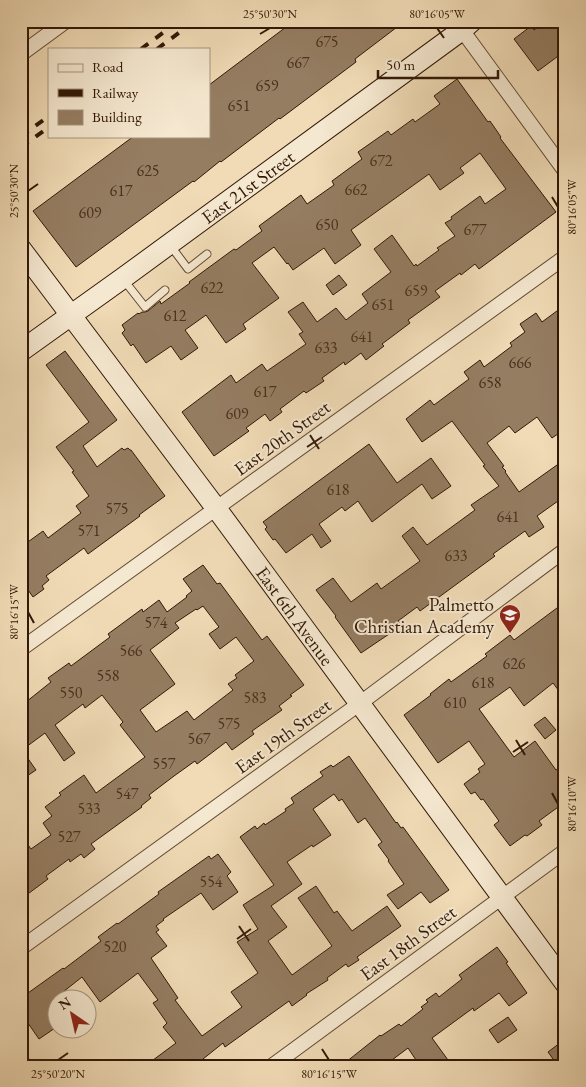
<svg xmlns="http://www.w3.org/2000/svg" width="586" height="1087" font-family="'EB Garamond',serif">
  <rect width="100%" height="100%" fill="#f0dbb6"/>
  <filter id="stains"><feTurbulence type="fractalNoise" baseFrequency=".004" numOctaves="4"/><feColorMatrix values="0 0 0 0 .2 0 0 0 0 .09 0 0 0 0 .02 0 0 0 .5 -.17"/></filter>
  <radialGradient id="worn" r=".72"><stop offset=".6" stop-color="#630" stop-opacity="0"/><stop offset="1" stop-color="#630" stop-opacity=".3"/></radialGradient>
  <path fill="#957d62" stroke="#321806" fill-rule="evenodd" d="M294 21H405L355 59 356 62 280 119 279 118 221 162 220 161 194 182 193 181 76 267 33 211 134 136H209V85Z
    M546 21H565V51L538 71 514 39 531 26 534 30Z
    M457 79 488 122 490 121 501 137 500 138 556 212 479 269 475 264 461 275 460 273 435 291 440 297 408 320 410 323 382 344 384 346 366 360 361 353 345 365 344 362 322 378 324 381 306 393 304 391 280 409 282 412 270 421 265 414 246 428 249 431 214 456 182 412 231 375 236 383 262 364 267 371 306 344 299 334 303 332 288 312 303 302 317 322 336 308 346 320 368 303 362 294 391 272 374 249 392 235 414 266 416 264 417 266 439 250 437 248 455 236 445 223 452 219 451 217 480 196 485 204 506 189 480 153 460 168 464 173 440 190 429 174 351 230 361 245 335 264 324 248 293 270 288 263 287 264 274 247 252 263 279 298 243 324 246 329 226 343 206 315 185 330 198 348 181 360 171 346 146 363 133 344 131 346 122 333 125 330 122 325 138 313 139 314 142 312H145L148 311 160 301 161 304 190 283 189 282 234 249 236 250 262 231 259 226 301 195 307 204 334 185 332 181 362 159 358 152 388 131 391 135 413 119 415 122 440 104 434 96Z
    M339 275 347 285 333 295 326 285Z
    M565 305V429L552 438 537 417 515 433 509 426 487 443 504 466 502 467 506 471 505 472 519 492 557 465 565 477V496L537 516 544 527 529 537 525 531 493 554 495 556 420 611 417 607 398 621 401 626 361 653 335 617 336 616 316 590 333 578 351 602 377 583 381 589 420 561 402 536 413 527 427 545 475 510 471 505 499 486 483 466 485 465 452 421 422 442 406 419 430 400 434 405 469 379 464 372 480 360 484 367 512 346 510 343 525 332 520 324 536 313 542 322Z
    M65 351 117 420 83 446 97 467 122 448 124 450 128 448 130 450H131L165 496 139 515 140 516 88 554 84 548 46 576 49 580 42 586 44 589 33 597 21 580V547L43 531 48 538 81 513 76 506 89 496 72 472 74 471 56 447 89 422 46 365Z
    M369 444 397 483 431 458 451 486 432 499 422 484 372 522 358 501 345 511 342 507 319 524 331 541 321 548 312 534 286 553 275 539 273 540 265 529 267 527 263 522Z
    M203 565 217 584 220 583 262 640 267 636 304 685 290 695 292 696 279 706 282 710 252 731 254 734 232 750 226 742 197 764 195 761 174 776 149 795 151 798 141 806 142 807 91 844 95 849 84 858 81 854 70 862 69 859 46 876 48 879 21 899V835L31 849 51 835 43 823 52 816 45 807 61 795 59 793 84 775 96 793 145 757 120 725 123 722 102 695 85 708 83 704 55 725 75 753 64 761 45 733 22 750 36 770 21 780V706L51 682 48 678 69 663 71 666 110 637 108 634 142 609 143 612 159 600 167 612 187 597 186 596 192 591 183 579ZM203 606 219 627 209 634 220 649 236 637 254 661 235 675 237 678 228 684 233 690 194 720 187 711 156 732 140 710 175 684 150 650 179 628 175 623 196 609 197 610Z
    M565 602V699L553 683 524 706 510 687 479 709 514 757 535 741 556 770 565 764V802L539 821 542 825 527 836 525 835 510 846 494 825 499 821 483 799 481 800 475 792 471 794 464 784 480 772 478 769 485 764 469 741 438 763 404 715 431 695 430 694 449 679 451 682 487 656 485 654 510 635 514 640Z
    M545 717 556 730 545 739 534 725Z
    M349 756 396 823 397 822 401 828 403 827 449 890 430 903 421 892 398 909 387 895 404 884 388 861 389 860 378 845 382 842 365 818 358 823 342 799 339 801 334 794 313 809 331 835 313 847 312 845 287 862 302 884 271 906 287 927 268 941 292 975 332 946 298 898 316 886 334 913 337 911 352 931 387 906 401 926 357 957 359 960 348 967 346 964 327 978 328 980 306 994 307 995 292 1006 289 1001 225 1047 223 1043 203 1059 208 1066H145L176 1043 163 1027 167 1023 153 1003 158 1000 138 973 100 1002 82 977 63 992 68 1000H58V1026L39 1039 21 1013V998L63 968 64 969 101 941 98 937 117 923 118 924 159 894 158 892 209 856 211 859 218 854 231 872 227 876 238 892 213 910 201 893 163 919 164 920 156 926 159 930 156 932 167 946 151 958 178 998 175 1000 202 1036 242 1007 231 992 258 973 237 942 258 929 243 905 274 885 240 837 255 826 257 829 264 823 265 825 286 811 285 809 294 803 291 798 323 776 320 772 331 765 333 767Z
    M497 947 508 962 506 963 527 993 509 1006 499 993 474 1011 473 1008 432 1038 448 1060 439 1066H420L408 1048 384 1066H341L380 1035 381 1036 399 1024 401 1026 423 1009 421 1007 428 1002 426 1000 436 993 439 997 462 979 459 975Z
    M508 1017 517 1030 498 1043 489 1030Z
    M565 1039V1066H558L548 1052Z"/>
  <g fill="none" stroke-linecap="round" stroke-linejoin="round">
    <g stroke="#624932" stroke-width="9">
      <path id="lane" d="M170 245 188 269 207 254
        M123 279 145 307 165 290"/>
    </g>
    <g stroke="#624932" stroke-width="16">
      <path id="street" d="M462 30 565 171
        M21 54 66 21
        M21 649 565 257
        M21 948 359 704 565 550
        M21 1061 25 1066
        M272 1066 565 851"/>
    </g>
    <g stroke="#321806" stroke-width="22">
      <g id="secondary">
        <path id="s1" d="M21 249 216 508 565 983"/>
        <path id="s2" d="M21 351 123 278 462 30 472 21"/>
      </g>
    </g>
    <use href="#lane" stroke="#f5e8d0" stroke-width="7"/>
    <use href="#street" stroke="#f5e8d0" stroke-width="14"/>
    <use href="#secondary" stroke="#f5e8d0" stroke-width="20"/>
    <path stroke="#321806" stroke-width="4" stroke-dasharray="9 9" stroke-linecap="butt" d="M141 49 179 21
      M157 49 195 21
      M21 136 49 116
      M21 147 49 127"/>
  </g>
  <path fill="none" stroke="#321806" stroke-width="2" d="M437 28 444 38M260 34 270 28M28 191 38 184M552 197 558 207M310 435 319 449M307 447 322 437M28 612 34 623M516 740 525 755M513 752 528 742M552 793 558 804M239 926 249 941M237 939 251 929M322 1049 329 1060M58 1060 68 1053"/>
  <defs>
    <g id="school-pin" transform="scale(1.125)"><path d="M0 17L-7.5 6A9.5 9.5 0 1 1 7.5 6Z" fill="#8f2418" stroke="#f5e8d0"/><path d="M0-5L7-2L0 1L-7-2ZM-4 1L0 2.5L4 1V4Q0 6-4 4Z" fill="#fff"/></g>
  </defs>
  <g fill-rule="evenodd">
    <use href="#school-pin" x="510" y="615"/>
  </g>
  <g text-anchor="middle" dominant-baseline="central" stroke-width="4" stroke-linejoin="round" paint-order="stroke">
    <g font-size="16" fill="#4b311d">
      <text x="327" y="41">675</text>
      <text x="298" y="62">667</text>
      <text x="267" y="85">659</text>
      <text x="239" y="105">651</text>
      <text x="381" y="160">672</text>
      <text x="148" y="170">625</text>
      <text x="356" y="189">662</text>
      <text x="121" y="190">617</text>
      <text x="90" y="212">609</text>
      <text x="327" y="224">650</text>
      <text x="475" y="229">677</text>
      <text x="212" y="287">622</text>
      <text x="416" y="290">659</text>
      <text x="383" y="304">651</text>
      <text x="175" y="315">612</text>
      <text x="362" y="336">641</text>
      <text x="326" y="347">633</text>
      <text x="520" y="362">666</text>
      <text x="490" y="382">658</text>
      <text x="265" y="391">617</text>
      <text x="237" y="413">609</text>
      <text x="338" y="489">618</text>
      <text x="117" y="508">575</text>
      <text x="508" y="516">641</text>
      <text x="89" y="530">571</text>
      <text x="456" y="555">633</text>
      <text x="156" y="622">574</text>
      <text x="131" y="650">566</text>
      <text x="514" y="663">626</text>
      <text x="108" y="675">558</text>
      <text x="483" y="682">618</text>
      <text x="71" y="692">550</text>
      <text x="255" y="697">583</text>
      <text x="455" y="702">610</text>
      <text x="229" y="723">575</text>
      <text x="199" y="738">567</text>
      <text x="164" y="763">557</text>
      <text x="127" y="793">547</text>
      <text x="89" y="808">533</text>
      <text x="69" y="836">527</text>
      <text x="211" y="881">554</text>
      <text x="115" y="946">520</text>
    </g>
    <g font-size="19" fill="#321806" stroke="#f5e8d0">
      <text stroke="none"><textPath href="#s2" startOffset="280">East 21st Street</textPath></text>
      <text transform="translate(282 438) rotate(-36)">East 20th Street</text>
      <text stroke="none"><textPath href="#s1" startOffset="458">East 6th Avenue</textPath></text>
      <text transform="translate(283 736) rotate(-36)">East 19th Street</text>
      <text transform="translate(408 943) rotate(-36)">East 18th Street</text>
    </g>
    <g font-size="19" fill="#321806" stroke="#f5e8d0" text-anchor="end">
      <text x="494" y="604">Palmetto<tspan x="494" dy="22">Christian Academy</tspan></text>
    </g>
  </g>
  <rect width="586" height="1087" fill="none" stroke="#f0dbb6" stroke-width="55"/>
  <rect x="48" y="48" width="162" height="90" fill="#f5e8d0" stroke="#a7957f"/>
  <rect x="58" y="64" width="25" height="8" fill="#f5e8d0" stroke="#a7957f"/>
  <text x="92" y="72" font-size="15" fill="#321806">Road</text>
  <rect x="58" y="89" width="25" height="8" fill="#321806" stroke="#a7957f"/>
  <text x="92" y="98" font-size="15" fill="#321806">Railway</text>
  <rect x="58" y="110" width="25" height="15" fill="#957d62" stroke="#a7957f"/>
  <text x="92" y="122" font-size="15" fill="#321806">Building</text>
  <g transform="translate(72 1014) rotate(326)"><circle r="24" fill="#f5e8d0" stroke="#a7957f"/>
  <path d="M0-4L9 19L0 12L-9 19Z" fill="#8f2418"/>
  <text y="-8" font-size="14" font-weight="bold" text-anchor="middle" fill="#321806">N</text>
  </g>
  <path d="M378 70v8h120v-8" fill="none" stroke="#321806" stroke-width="2.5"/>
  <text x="386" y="70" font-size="15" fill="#321806" stroke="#f5e8d0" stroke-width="4" paint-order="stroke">50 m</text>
  <rect x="28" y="28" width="530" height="1032" fill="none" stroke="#321806" stroke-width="2"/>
  <g font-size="12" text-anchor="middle" fill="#321806">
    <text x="270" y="18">25°50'30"N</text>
    <text x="437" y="18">80°16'05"W</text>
    <text transform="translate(14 191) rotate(-90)" y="4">25°50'30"N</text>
    <text transform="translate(572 207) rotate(-90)" y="4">80°16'05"W</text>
    <text transform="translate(14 612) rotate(-90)" y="4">80°16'15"W</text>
    <text transform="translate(572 804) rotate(-90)" y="4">80°16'10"W</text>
    <text x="58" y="1078">25°50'20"N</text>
    <text x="329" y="1078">80°16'15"W</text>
  </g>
  <rect width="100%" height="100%" filter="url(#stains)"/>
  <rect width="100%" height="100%" fill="url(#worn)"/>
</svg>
